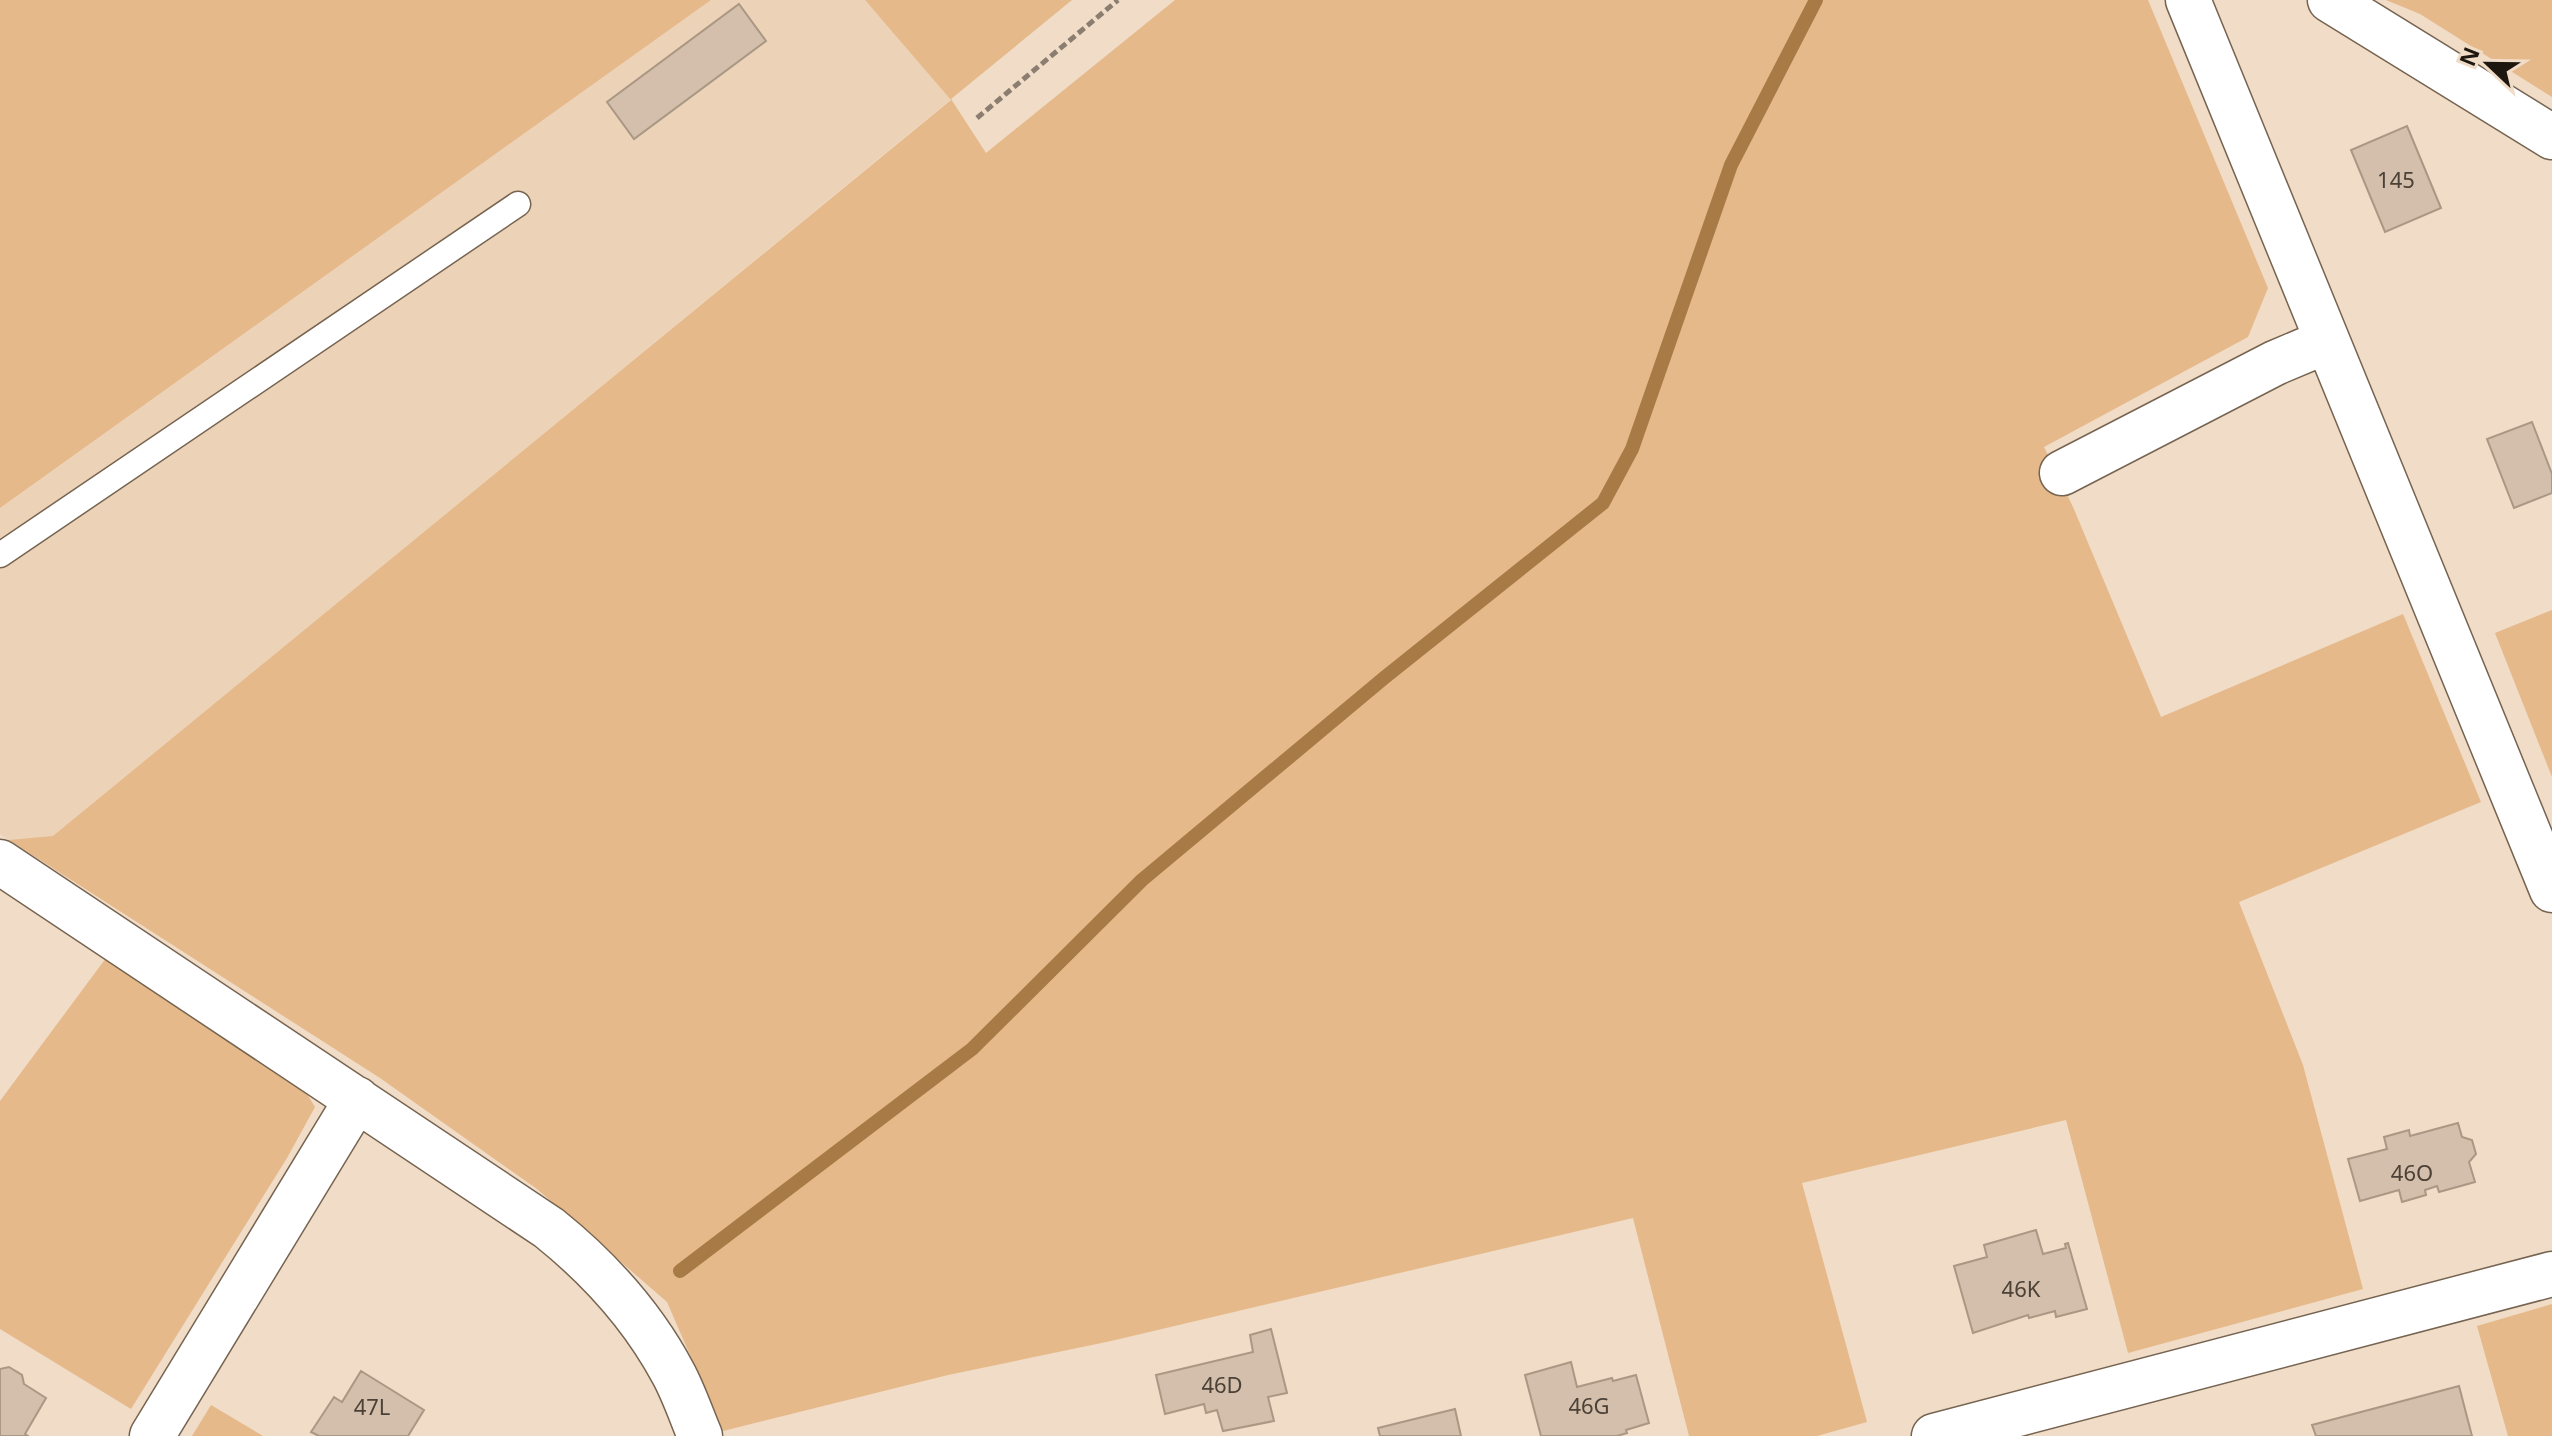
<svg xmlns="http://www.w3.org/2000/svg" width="2552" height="1436" font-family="'Noto Sans',sans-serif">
  <rect width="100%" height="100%" fill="#f0dcc7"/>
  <path fill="#ecd2b7" d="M711 0H865L951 99 53 837 9 840 0 834V508Z"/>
  <path fill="#e5b98a" d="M0 0H711L0 508Z
    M865 0H1072L951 99 986 153 1175 0H2148L2268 288 2248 337 2044 447 2073 507 2161 717 2403 614 2481 802 2239 902 2303 1065 2363 1289 2128 1353 2066 1120 1802 1183 1867 1422 1817 1436H1689L1633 1218 1111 1341 948 1375 723 1431 667 1302 537 1189 380 1078 9 840 53 836 951 100Z
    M2386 0H2552V97L2420 14Z
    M2552 610V777L2495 633Z
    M106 958 302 1086 315 1107 287 1158 131 1409 0 1329V1101Z
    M2552 1304V1436H2508L2477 1326Z
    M211 1405 263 1436H192Z"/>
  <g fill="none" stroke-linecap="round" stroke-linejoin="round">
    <path stroke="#a87a46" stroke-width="14" d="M680 1271 972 1049 1142 880 1384 678 1603 503 1632 449 1731 165 1816 0"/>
  </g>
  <path fill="#d3bfab" stroke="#aa9784" stroke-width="2" d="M739 4 766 41 634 139 607 102Z
    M2407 126 2441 208 2385 232 2351 150Z
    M2532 422 2552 474V493L2514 508 2487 439Z
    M2458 1123 2462 1137 2472 1140 2476 1154 2469 1162 2475 1182 2439 1192 2437 1186 2425 1190 2426 1195 2402 1202 2399 1190 2360 1201 2348 1159 2387 1149 2384 1137 2409 1130 2410 1136Z
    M2036 1230 2043 1254 2066 1248 2065 1244 2068 1243 2087 1309 2056 1317 2055 1311 2029 1318 2028 1315 1973 1333 1954 1266 1987 1257 1984 1245Z
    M1271 1329 1287 1393 1268 1397 1274 1421 1223 1431 1217 1410 1206 1413 1204 1404 1165 1414 1156 1375 1253 1352 1250 1335Z
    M1571 1362 1577 1387 1612 1378 1613 1381 1636 1375 1649 1423 1626 1430 1627 1433 1617 1436H1541L1525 1375Z
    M9 1367 22 1375 24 1384 46 1398 25 1434 28 1436H0V1369Z
    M361 1371 424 1410 408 1436H319L311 1432 334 1397 342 1402Z
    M2459 1386 2472 1436H2316L2312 1425Z
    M1455 1409 1461 1436H1380L1378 1428Z"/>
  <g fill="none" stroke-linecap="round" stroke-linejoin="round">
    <g stroke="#766451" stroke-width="27">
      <path id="lane" d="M0 555 518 204"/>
    </g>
    <g stroke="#766451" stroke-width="47">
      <path id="street" d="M2188 0 2552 890
        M2330 0 2552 137
        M2062 473 2275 363 2327 341
        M0 862 549 1228C600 1269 642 1315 673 1373 684 1393 691 1415 700 1436
        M152 1436 357 1099
        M1934 1436 2552 1274"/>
    </g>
    <path stroke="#8b7d6f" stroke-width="5" stroke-dasharray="8 4" stroke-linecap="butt" d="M977 118 1118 0"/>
    <use href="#lane" stroke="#fff" stroke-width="24"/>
    <use href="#street" stroke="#fff" stroke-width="44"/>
  </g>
  <g text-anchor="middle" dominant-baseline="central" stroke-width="6" stroke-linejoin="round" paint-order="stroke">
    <g font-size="22" fill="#4b4136">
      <text x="2396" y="179">145</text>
      <text x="2412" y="1172">46O</text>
      <text x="2021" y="1288">46K</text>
      <text x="1222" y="1384">46D</text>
      <text x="1589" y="1405">46G</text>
      <text x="372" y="1406">47L</text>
    </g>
  </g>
  <g transform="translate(2488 64) rotate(292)" stroke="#f0dcc7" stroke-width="6" paint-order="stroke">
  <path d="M0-6L14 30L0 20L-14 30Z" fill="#1e170f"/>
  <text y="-12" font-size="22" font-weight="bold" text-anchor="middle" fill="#1e170f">N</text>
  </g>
</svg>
